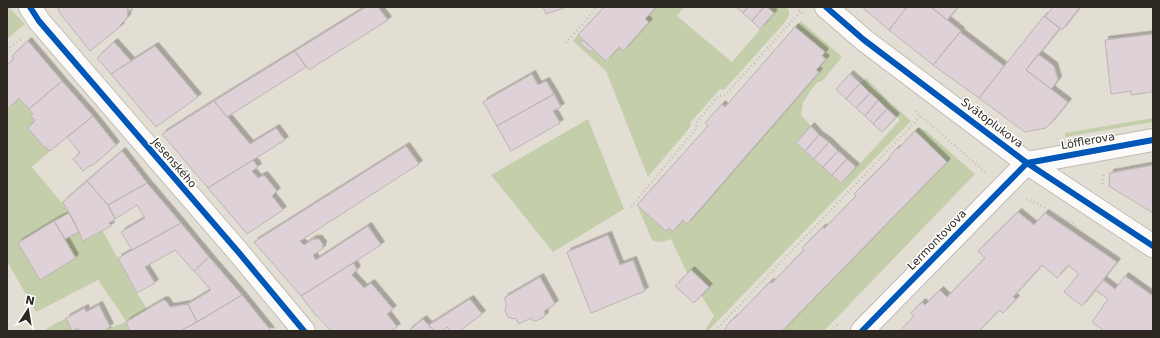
<svg xmlns="http://www.w3.org/2000/svg" width="1160" height="338" font-family="'DejaVu Sans',sans-serif">
  <defs>
    <filter id="shadow"><feDropShadow dx="3.5" dy="-3.5" stdDeviation="0" flood-color="#0004"/></filter>
  </defs>
  <rect width="100%" height="100%" fill="#e3ded3"/>
  <path fill="#c4ceab" d="M7 7H9L25 24 7 39Z
    M656 7H684L677 16 732 62 774 13 767 7H787C791 13 789 16 785 22L724 90 720 89 690 123 691 126 648 177 606 71 573 41 578 35 583 40 580 43 590 52 593 49 607 61 619 47 623 51 649 22 645 19Z
    M801 21 842 57 823 80 817 83 811 90 803 103 801 115 811 126 796 143 842 183 900 120 860 83 866 78 891 103 911 121 708 331H704L714 316 701 295 709 287 691 270 687 273 671 239C664 241 659 244 652 240L637 205 666 231 669 228 673 231 683 220 687 223 819 73 816 70 826 59 822 56 825 52 795 27Z
    M19 98 33 114 31 116 35 121 28 128 44 147H46L50 151 32 167 61 202H63L69 213 54 221 18 243 40 279 74 259 75 257 65 239 79 232 83 240 102 230 137 293 147 309 126 322 130 331H108L106 329 126 322 120 312 98 280 36 312 7 261V106L9 108Z
    M1153 118V122L1065 137V133Z
    M588 119 624 209 553 252 491 175Z
    M919 128 925 130 975 174 824 331H782L947 162 915 131Z
    M66 318 72 331 78 328 80 331H47L46 329Z"/>
  <path fill="#ded1d8" stroke="#bab5b4" filter="url(#shadow)" d="M58 7H125L128 10 127 18 120 25 121 26 90 51 59 12Z
    M125 7H131L133 10H128Z
    M366 7H378L388 20 309 70 295 51Z
    M543 7H564V8L546 14Z
    M604 7H656L645 19 649 22 623 51 619 47 606 61 578 35Z
    M736 7H748L743 13Z
    M748 7H764L752 21 743 13Z
    M764 7H767L774 13 760 29 752 21Z
    M862 7H907L889 30Z
    M907 7H931L961 31 933 65 889 30Z
    M931 7H958L947 20Z
    M1053 7H1080L1062 30 1045 17Z
    M1044 16 1060 28 1026 70 1068 102 1051 123 1046 128 1025 132 979 98Z
    M795 27 825 52 822 56 826 59 816 70 819 72 687 224 683 220 673 231 669 228 666 231 637 205 708 126 705 123 722 104 725 107Z
    M960 32 1004 66 979 98 933 65Z
    M1153 34V89H1152V92L1131 95V91L1111 94 1105 40Z
    M583 40 593 49 590 52 580 43Z
    M28 41 62 81 29 109 19 98 8 108 7 106V65L14 59 12 56Z
    M114 42 131 61 111 74 97 58Z
    M155 46 198 97 156 127 111 74Z
    M295 51 306 67 227 117 214 101Z
    M1038 54 1054 66 1058 80 1051 89 1026 70Z
    M532 74 538 85 546 81 554 94 497 126 483 102Z
    M850 74 860 83 846 99 836 89Z
    M62 81 93 116 50 151 46 147H44L28 128 35 121 31 116 33 114 29 109Z
    M860 83 870 93 856 108 846 99Z
    M870 93 878 100 865 116 856 108Z
    M554 94 561 107 553 111 560 123 511 151 497 126Z
    M878 100 887 109 873 124 865 116Z
    M214 101 250 144 276 128 285 140 208 188 162 134Z
    M887 109 896 117 882 132 873 124Z
    M93 116 116 145 92 166 91 165 83 171 73 159 80 153 67 137Z
    M811 126 819 135 805 151 796 143Z
    M915 131 947 162 782 331H723L727 327 726 326 734 318V319L770 282 772 283 804 250 802 248 823 227 824 229 856 196 854 194 890 158 889 157 897 148 898 149Z
    M819 135 829 142 814 159 805 151Z
    M829 142 838 151 823 167 814 159Z
    M406 146 419 164 300 241 304 245 313 239H319L321 242 323 244 322 249 313 255 316 260 368 226 381 245 301 296 254 242Z
    M122 151 147 183 108 205 87 181Z
    M838 151 847 159 832 175 823 167Z
    M847 159 856 167 841 183 832 175Z
    M253 160 258 167 252 171 258 178 264 175 277 191 272 196 283 210 247 234 208 188Z
    M1153 165V213L1109 186 1110 173Z
    M87 181 108 205 115 219 109 223 111 226 83 241 75 223 63 202Z
    M147 183 181 223 132 250 121 232 145 218 137 205 115 219 108 205Z
    M1018 212 1034 225 1045 213 1117 262 1082 306 1064 292 1079 274 1068 265 1057 278 1042 265 1013 297 1016 299 1003 313 999 310 979 331H900L914 316 911 313 922 302 925 305 940 290 947 297 985 258 978 251Z
    M69 213 79 232 65 239 54 221Z
    M54 221 75 257 74 259 40 280 18 243Z
    M181 223 209 257 194 271 175 250 145 267 155 283 137 293 118 258Z
    M608 235 620 265 633 260 645 291 591 313 567 252Z
    M209 257 242 295 197 322 188 304 211 290 194 271Z
    M353 263 357 269 352 275 364 288 371 283 393 309 387 314 397 327 391 331H331L317 316H316L301 296Z
    M691 270 709 287 694 303 675 286Z
    M1125 276 1153 296V331H1104L1092 322 1108 299 1095 290 1103 280 1115 289Z
    M540 277 555 304 544 311 545 313 544 317 536 321 532 320 531 318 519 324 515 318 514 319 508 317 505 311 506 305H507L504 298Z
    M242 295 271 331H180L197 322Z
    M470 299 482 314 460 331H450L447 327 443 331H434L429 325Z
    M163 300 166 301 170 307 188 304 197 322 180 331H130L126 322Z
    M99 305 110 327 106 329 108 331H80L78 328 72 331 66 318 85 308 86 312Z
    M423 319 434 331H408Z"/>
  <g fill="none" stroke-linecap="round" stroke-linejoin="round">
    <g stroke="#c0bcb3" stroke-width="24">
      <path id="street" d="M30 7 39 21 240 254 304 331
        M826 7 864 40 1027 163 1153 246
        M862 331 1027 163 1153 140"/>
    </g>
    <path stroke="#bfbfba" stroke-width="2.5" stroke-dasharray="1 3" stroke-linecap="butt" d="M796 7 803 13
      M566 43 597 7
      M7 50 22 38
      M915 111 985 172
      M1102 184 1104 173
      M1026 199 1038 204 1076 226
      M631 207 696 129 697 122 718 96 725 95 801 11
      M715 331 921 116
      M831 331 839 323"/>
    <use href="#street" stroke="#fbfaf8" stroke-width="22"/>
    <g stroke="#fff" stroke-width="8">
      <path id="cycleway" d="M30 7 39 21 240 254 304 331
        M826 7 864 40 1027 163 1153 246
        M862 331 1027 163 1153 140"/>
    </g>
    <use href="#cycleway" stroke="#0057b8" stroke-width="6"/>
  </g>
  <g text-anchor="middle" dominant-baseline="central" stroke-width="3" stroke-linejoin="round" paint-order="stroke">
    <g font-size="11" fill="#2d2922" stroke="#fff">
      <text transform="translate(992 123) rotate(37)">Svätoplukova</text>
      <text transform="translate(1088 141) rotate(-10)">Löfflerova</text>
      <text transform="translate(174 163) rotate(49)">Jesenského</text>
      <text transform="translate(937 240) rotate(-46)">Lermontovova</text>
    </g>
  </g>
  <rect width="1160" height="338" fill="none" stroke="#2d2922" stroke-width="16"/>
  <g transform="translate(28 310) rotate(12)" stroke="#ffffff" stroke-width="3" paint-order="stroke">
  <path d="M0-3L7 15L0 10L-7 15Z" fill="#2d2922"/>
  <text y="-6" font-size="11" font-weight="bold" text-anchor="middle" fill="#2d2922">N</text>
  </g>
</svg>
